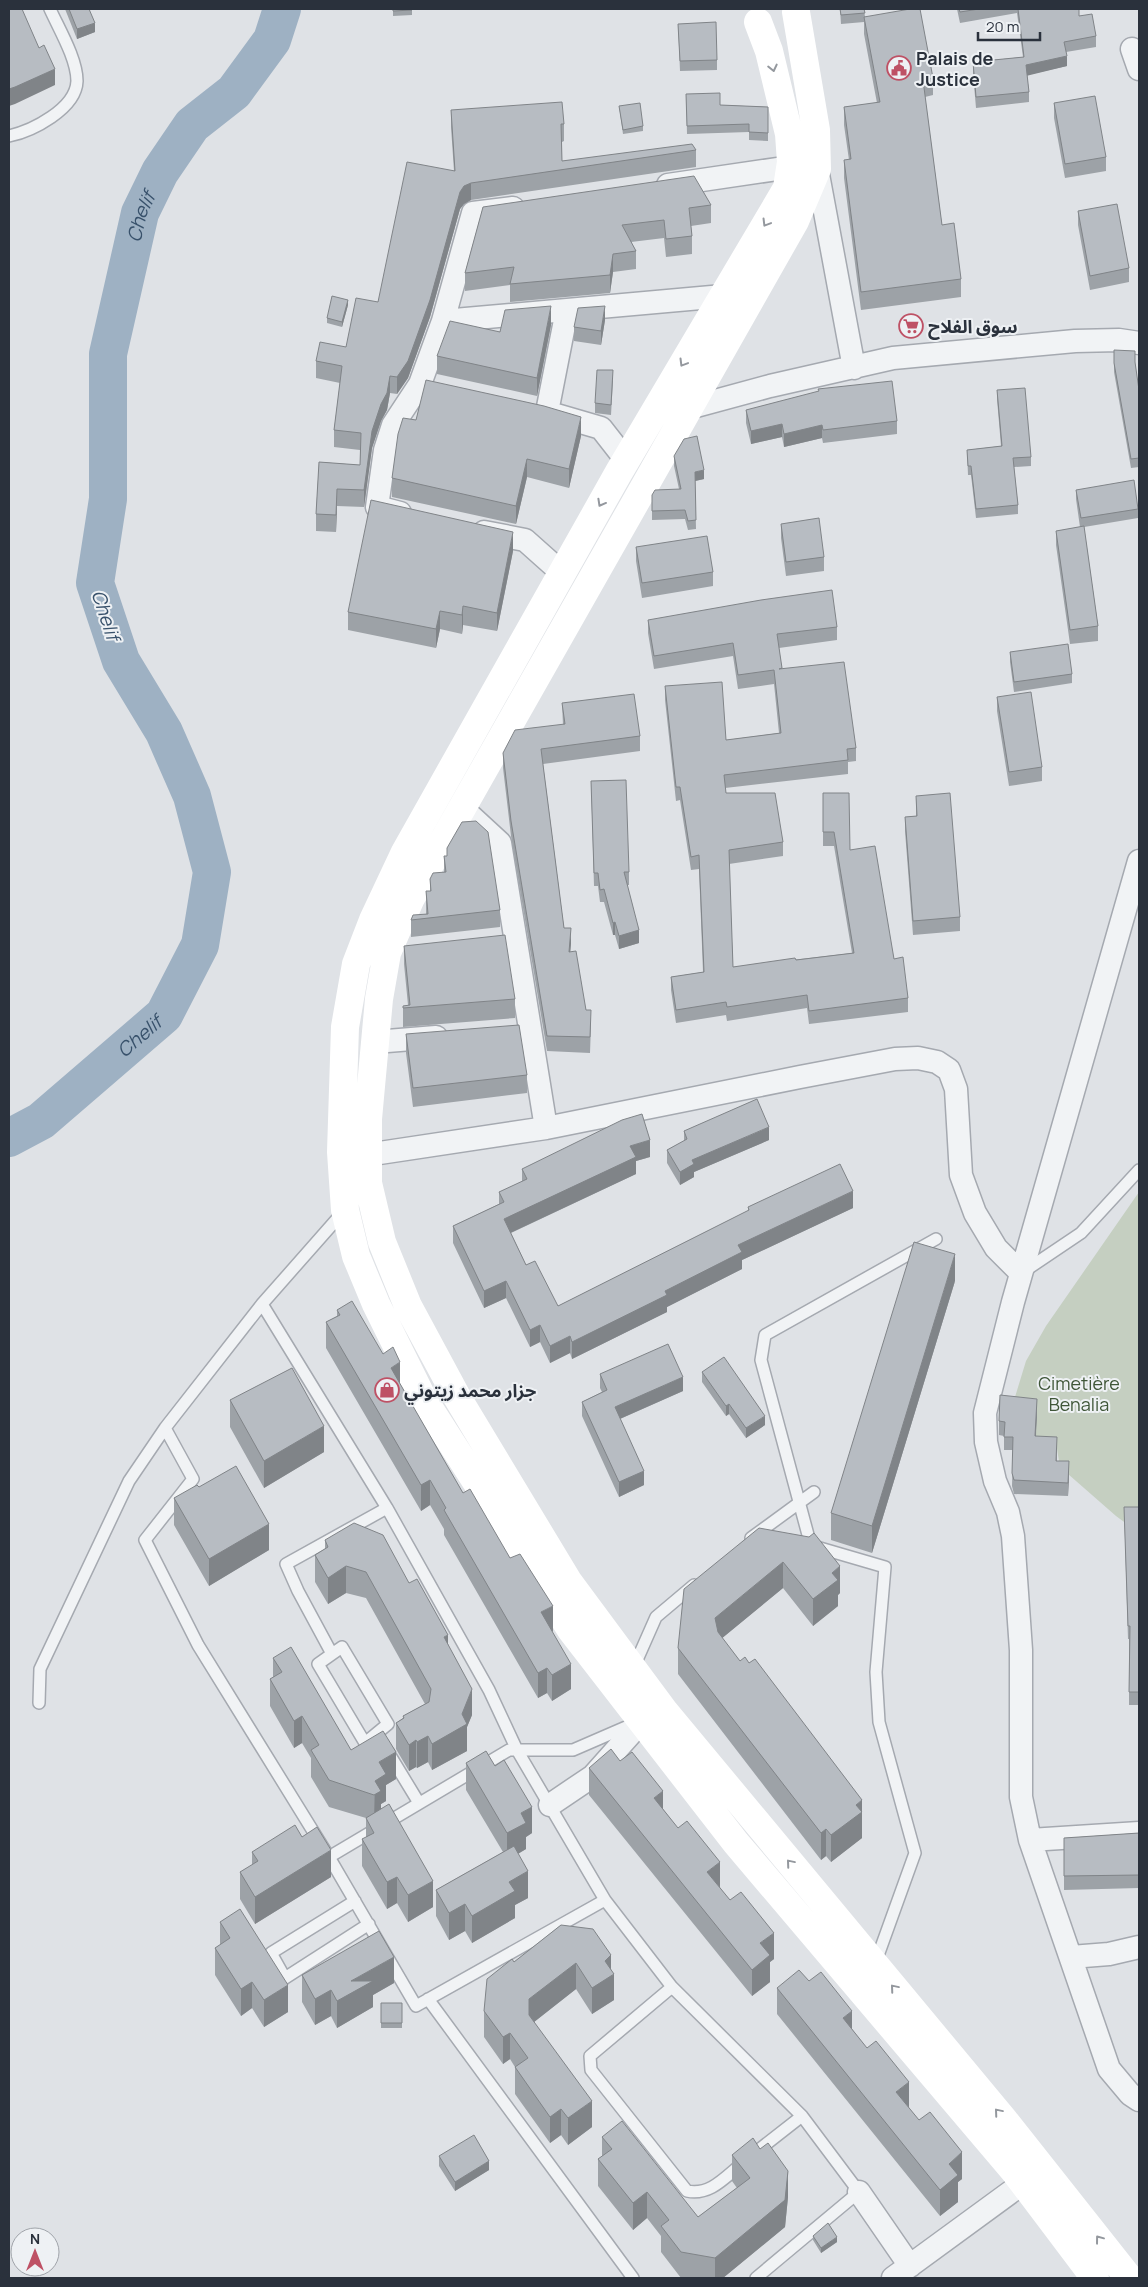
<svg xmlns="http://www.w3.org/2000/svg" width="1148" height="2287" font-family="Manrope,'Noto Sans Arabic',sans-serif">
  <rect width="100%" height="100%" fill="#dfe2e6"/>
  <path fill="#c5cfc1" d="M1139 1192V1533L1116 1516 1060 1467 1057 1449 1004 1433 1026 1361 1046 1326Z"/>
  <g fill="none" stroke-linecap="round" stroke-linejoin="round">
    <path stroke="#9eb1c3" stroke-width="38" id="s1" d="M9 1138 41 1121 164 1015 200 945 212 872 192 796 164 732 121 661 95 583 108 499V354L140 213 160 172 192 125 234 92 272 40 282 9"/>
    <g stroke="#a5a9b0" stroke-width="14">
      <path id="lane" d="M9 136C32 131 76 109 77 81 77 59 59 29 50 9
        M1023 1272 1081 1233 1139 1170
        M165 1428 193 1479 145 1540 198 1645 329 1857 416 2006 605 1900 517 1750 489 1690 387 1508 262 1304
        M751 1538 814 1492
        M811 1546 761 1360 765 1335 936 1239
        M813 1546 885 1567 876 1672 879 1722 915 1853 875 1964
        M342 1647 388 1724 365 1743 318 1664Z
        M332 1654 298 1591 286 1564 387 1508
        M633 1669 656 1617 694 1585
        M39 1703 40 1669 129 1481 165 1428 262 1304 344 1211
        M388 1752 419 1803
        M329 1857 509 1750H573L633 1724
        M605 1900 672 1987 802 2116 859 2192 756 2278
        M355 1901 271 1953 285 1978 369 1924
        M672 1987 590 2056 591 2070 687 2191C711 2196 726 2176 744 2162
        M428 1999 633 2278
        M756 2152 802 2116"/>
    </g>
    <g stroke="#a5a9b0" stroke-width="25">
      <path id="street" d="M1132 49 1139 69
        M817 169 854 368
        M668 185 791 167
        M443 321 723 296
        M689 408 770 386 893 358 1075 341 1119 340 1139 343
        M547 412 567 310
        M553 414 601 428 626 460
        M400 513 377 507 385 450 393 425 420 384 443 321 473 213 513 208
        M484 532 525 540 562 573
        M462 808 500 843 546 1128
        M1139 861 1013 1302 985 1413 986 1442 995 1481 1008 1512 1013 1536 1021 1650V1797L1030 1840 1109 2069 1130 2094 1139 2100
        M375 1042 436 1037
        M353 1157 546 1128 800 1077 895 1059 918 1058 937 1062 949 1070 956 1089 961 1175 975 1213 996 1248 1021 1273
        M550 1805 593 1776 642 1721
        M1030 1840 1139 1833
        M1071 1957 1109 1954 1139 1947
        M859 2192 910 2266
        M893 2278 1023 2183"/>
    </g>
    <use href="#lane" stroke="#f1f3f5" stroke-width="11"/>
    <use href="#street" stroke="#f1f3f5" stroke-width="22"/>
    <path stroke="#fff" stroke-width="28" d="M796 12 816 130 817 169 795 221 411 898 387 953 379 999 368 1119V1183L382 1242 408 1306 457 1397 568 1581 665 1712 1004 2120 1129 2278
      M758 22 769 51 789 134 791 162 787 188 619 472 405 852 373 920 356 964 345 1027 341 1152 345 1210 356 1256 376 1304 422 1397 571 1630 736 1843 1015 2172 1095 2278"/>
  </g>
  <path fill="#9da2a7" d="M65 9H89L95 32 77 39Z
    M393 9H412V15L393 16Z
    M840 9H864L865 17 933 78V95L925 97 942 225 961 279V297L861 310 844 178V160H849L844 125V107L877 103 864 34V22L841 24Z
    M957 9H1079V16L1096 36V47L1066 52 1067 66 1027 75 1029 92V102L976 108 973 73V62L1023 57 1017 13 960 23Z
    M678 24 717 60V70L680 71Z
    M686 94 720 105 768 107V141L749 140V132L687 134Z
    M1054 103 1106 157V171L1065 178 1054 118Z
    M619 106 643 126V131L623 134Z
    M451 110 564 124V141L562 142V161L696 150V167L471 200 464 204 460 209 430 317 408 378 397 394 390 393 387 410 381 421 372 448 364 507 337 506 336 532 316 531V514L319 462 360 465V450L334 447V430L340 383 316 378V361L346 347 378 302 454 171 451 127Z
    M711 205V223L691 226 692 236V254L666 257 664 238 631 242 636 251V269L613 272 610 293 510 302V285L465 291V273L483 207Z
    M1078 211 1129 268V282L1090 290 1078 225Z
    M348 305 342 327 327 323V318Z
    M605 320 601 345 574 341V327Z
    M551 325 537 396 437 374V356L500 332Z
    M1114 350 1135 364 1139 390V467L1131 468 1114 372Z
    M613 380 611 415 595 413V403Z
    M997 390 1031 457V466L1014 467 1018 505V514L976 518 971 475H968L967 450 1001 446 997 399Z
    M746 410 897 421V434L823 443 822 438 784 447 782 437 751 444 746 423Z
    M416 420 581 436 569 488 527 477 516 524 392 497V478Z
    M674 456 704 479 695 481 696 529 688 530 685 519 652 520V495L679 489 674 466Z
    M1076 490 1138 509V518L1084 527 1098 626V641L1070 644 1056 545V531L1080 527 1076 499Z
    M781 524 824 557V571L786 576 781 538Z
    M636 547 713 572V586L642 598 636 561Z
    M513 551 497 631 463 625 462 634 440 629 436 648 348 630V612Z
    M648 620 837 627V640L779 648 782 669 856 748V761L848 762V774L725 788 726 793 783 842V856L729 864 733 967 852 953 834 846H823V793L850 850 894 959 908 998V1012L809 1024 807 1008 727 1021 726 1015 676 1023 671 990V977L703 972 699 869 691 870 680 800 676 801 665 700V686L726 740 779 733 774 684 738 689 733 656 654 669 648 633Z
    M1010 652 1072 674V683L1014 692 1010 662Z
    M997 697 1042 767V781L1009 786 997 711Z
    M562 703 640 736V751L543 764 564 928 571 943 570 952 586 1010 591 1025 590 1053 547 1051 511 836 503 768V753L563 725Z
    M591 781 629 872V885H627L639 943 619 949 615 935H613L604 902H600L598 886H594Z
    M916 796 960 917V931L913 935 905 831V817L916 816Z
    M444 856 500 910V927L411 937V920L426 914V891H430V879L444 872Z
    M404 946 515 999V1018L403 1027V1006L408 1005 404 964Z
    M406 1034 527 1075V1093L413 1107 406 1053Z
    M684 1131 769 1140 694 1172V1177L680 1185 667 1163V1150L684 1141Z
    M650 1157 636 1161V1174L511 1233 526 1265 558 1306 748 1211V1207L853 1208 742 1260V1269L667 1307V1312L572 1359 570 1353 550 1363 540 1342 530 1347 506 1298 484 1308 453 1243V1226L499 1204V1192L522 1182V1169Z
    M955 1281 872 1553 831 1540V1513Z
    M337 1310 400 1384 463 1493 510 1558 553 1631 552 1632 571 1689 552 1701 547 1693 538 1698 444 1535V1529L430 1505 421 1511 326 1348V1322L337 1316Z
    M702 1372 765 1425 746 1438 729 1414 726 1416 702 1382Z
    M600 1374 683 1391 620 1419 644 1485 619 1497 582 1416V1402L602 1392 600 1388Z
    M230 1400 324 1452 264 1488 230 1427Z
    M1037 1412 1036 1436 1057 1451V1461L1069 1475 1068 1496 1014 1494 1012 1486 1013 1450H1004V1436L999 1435V1421Z
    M199 1487 269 1550 209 1586 174 1525V1498Z
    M1124 1507H1139V1705H1129V1639H1128Z
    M759 1528 840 1593 838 1595V1606L813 1626 783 1588 722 1638 862 1827V1838L831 1862 826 1856 821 1860 678 1674V1648Z
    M325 1540 409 1583 448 1644 472 1715 467 1727V1751L432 1770 428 1762 417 1768 416 1767 409 1771 396 1749V1723L403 1718V1716L425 1704 366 1598 346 1593 328 1604 315 1582V1555L325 1549Z
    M273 1658 351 1750 396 1779 386 1785V1801L381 1804V1808L433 1907 408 1922 397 1903 387 1909 362 1866V1839L366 1838V1818L329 1807 311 1777V1758L302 1743 294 1748 270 1706V1679L273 1677Z
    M620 1761 663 1809 720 1888 774 1959 770 1962V1982L752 1996 589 1795V1768Z
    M466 1763 532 1833 526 1837V1849L518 1854 528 1898 515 1905V1918L472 1943 465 1931 449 1940 436 1916V1890L503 1852 466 1790Z
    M1139 1833V1888L1064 1890V1838Z
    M302 1837 331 1877 255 1924 240 1899V1872L252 1865V1852Z
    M220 1922 288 2012 264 2027 252 2008 241 2016 215 1975V1948L220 1945Z
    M561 1925 611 1969 614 2000 592 2014 576 1989 534 2022 592 2127 568 2145 561 2135 550 2143 515 2094V2067L510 2059 503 2064 484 2037V2011L514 1962Z
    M302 1975 394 1983 373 1995V2007L337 2028 331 2016 315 2025 302 2002Z
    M777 1988 852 2029 909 2108 962 2179 958 2182V2202L940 2216 777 2014Z
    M381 2003H402V2028H381Z
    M602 2137 698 2217 737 2188 732 2181V2155L788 2197 785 2227 723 2278H681L661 2252V2236L647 2218 633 2230 598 2186V2159L602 2156Z
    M439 2156 489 2170 455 2191 439 2166Z
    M813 2236 837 2242 821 2253 813 2240Z"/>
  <path fill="#808488" d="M95 23V32L77 39V29Z
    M1067 56V66L1026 76V65Z
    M55 69V85L15 104 9 106V89Z
    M471 183V200L464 204 460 209 430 317 408 378 397 394V377L460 192 464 186Z
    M613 254V272L610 293V275Z
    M348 300V305L342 327V322Z
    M551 306V325L537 396V378Z
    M605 306V320L601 345V331Z
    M390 376V393L387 410 381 421 372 448 364 507V490L372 431Z
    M581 417V436L569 488V469Z
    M782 424V437L751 444V431Z
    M822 425V438L784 447V434Z
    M527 459V477L516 524V506Z
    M704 470V479L695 481V472Z
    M337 489V506L336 532V515Z
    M513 532V551L497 631V613Z
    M463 606V625L462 634V615Z
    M440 611V629L436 648V629Z
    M615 922V935H613V923Z
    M571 928V943L569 968V952Z
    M639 930V943L619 949V936Z
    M769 1127V1140L694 1172V1177L680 1185V1172L692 1160Z
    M650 1140V1157L636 1161V1174L504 1236V1219L630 1146Z
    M853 1191V1208L742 1260V1269L667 1307V1312L572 1359V1342L665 1291 738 1245Z
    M955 1254V1281L872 1553V1526Z
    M506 1281V1298L484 1308V1291Z
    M540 1325V1342L530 1347V1330Z
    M570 1336V1353L550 1363V1346Z
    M400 1362V1387L391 1368Z
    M683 1377V1391L615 1421V1407Z
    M1037 1399V1412L1035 1449V1436Z
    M729 1404V1414L726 1416V1406Z
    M765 1416V1425L746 1438V1428Z
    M324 1426V1452L264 1488V1461Z
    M1069 1461V1475L1068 1496V1483Z
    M644 1471V1485L619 1497V1482Z
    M430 1480V1505L421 1511V1485Z
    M269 1524V1550L209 1586V1559Z
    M783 1562V1588L715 1644V1618Z
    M346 1566V1593L328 1604V1578Z
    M840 1566V1593L838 1595V1606L813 1626V1599L832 1573Z
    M553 1606V1631L541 1638V1612Z
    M448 1635V1661L444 1637Z
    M571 1664V1689L552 1701V1675Z
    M547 1668V1693L538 1698V1673Z
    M472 1689V1715L467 1727V1751L432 1770V1744L462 1714Z
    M302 1716V1743L294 1748V1721Z
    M428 1736V1762L417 1768V1742Z
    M416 1740V1767L409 1771V1745Z
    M396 1752V1779L386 1785V1801L381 1804V1817L374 1821 375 1781 379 1762Z
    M663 1791V1818L654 1798Z
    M862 1800V1838L831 1862V1835L856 1805Z
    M532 1807V1833L526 1837V1849L507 1860V1833L521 1813Z
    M826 1829V1856L821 1860V1833Z
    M331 1850V1877L255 1924V1897Z
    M720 1862V1888L707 1872Z
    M528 1871V1898L515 1905V1918L472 1943V1916L509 1882Z
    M397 1877V1903L387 1909V1882Z
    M433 1881V1907L408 1922V1895Z
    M465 1904V1931L449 1940V1913Z
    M774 1933V1959L770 1962V1982L752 1996V1970L760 1943Z
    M611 1955V1976L614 1974V2000L592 2014V1988L605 1961Z
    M394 1957V1983L373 1995V2007L337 2028V2001L351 1981Z
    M576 1963V1989L529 2026V1999Z
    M252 1982V2008L241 2016V1989Z
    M288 1985V2012L264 2027V2000Z
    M331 1990V2016L315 2025V1999Z
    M852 2011V2037L843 2018Z
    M510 2033V2059L503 2064V2037Z
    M909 2082V2108L896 2092Z
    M592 2101V2127L568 2145V2118Z
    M561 2109V2135L550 2143V2117Z
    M962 2152V2179L958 2182V2202L940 2216V2190L949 2164Z
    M489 2161V2170L455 2191V2182Z
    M788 2171V2197L785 2227 723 2278H715V2258Z
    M647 2192V2218L633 2230V2203Z
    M837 2237V2242L821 2253V2248Z"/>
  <path fill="#b7bcc2" stroke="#808488" d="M9 9H22L39 48 44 45 55 69 15 87 9 89Z
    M69 9H89L95 23 77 29Z
    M393 9H412V10L393 11Z
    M840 9H864L865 13 841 15Z
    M910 9H920L933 78 923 80 942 225 954 223 961 279 861 292 844 160 851 159 844 107 880 102 864 17Z
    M959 9H979L960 12Z
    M1018 9H1079V16L1092 14 1096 36 1064 42 1067 56 1026 65 1029 92 976 97 973 62 1024 57Z
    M716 22 717 60 680 61 678 24Z
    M720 93V105L768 107V133L749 132V124L687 126 686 94Z
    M1095 96 1106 157 1065 164 1054 103Z
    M562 102 564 124H561L562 161 692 144 696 150 471 183 464 186 460 192 430 300 408 361 397 377 390 376 387 393 381 404 372 431 364 490 337 489 336 515 316 514 319 462 360 465 361 433 334 430 342 366 316 361 320 342 346 347 356 298 378 302 407 162 455 171 451 110Z
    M640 103 643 126 623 130 619 106Z
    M694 176 711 205 689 208 692 236 666 239 664 220 622 225 636 251 613 254 610 275 510 284 514 267 465 273 483 207Z
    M1117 204 1129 268 1090 276 1078 211Z
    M332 296 348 300 342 322 327 318Z
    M551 306 537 378 437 356 450 321 500 332 505 310Z
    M605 306 601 331 574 327 578 308Z
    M1114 350 1135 351V362L1139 390V458L1131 459 1114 363Z
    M597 370H613L611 405 595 403Z
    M426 380 544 406 581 417 569 469 527 459 516 506 392 478 398 434 403 418 416 420Z
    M892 381 897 421 823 430 822 425 784 434 782 424 751 431 746 410 819 391 818 389Z
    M1025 388 1031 457 1013 458 1018 505 976 509 971 466H968L967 450 1002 446 997 390Z
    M697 436 704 470 695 472 696 520 688 521 685 510 652 511V495L655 490 681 489 674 456 684 439Z
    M1134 480 1138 509 1081 518 1076 490Z
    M371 500 513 532 497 613 463 606 462 615 440 611 436 629 348 612Z
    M819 518 824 557 786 562 781 524Z
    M1084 526 1098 626 1070 630 1056 531Z
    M707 536 713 572 642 583 636 547Z
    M832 590 837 627 777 634 782 668 779 669 844 662 856 748 847 749 848 760 724 775 726 793H775L783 842 729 850 733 967 795 958 796 960 854 953 834 832H823V793H849L850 850 875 846 894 959 903 957 908 998 809 1011 807 995 727 1007 726 1002 676 1010 671 977 704 972 699 855 691 857 680 787H676L665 686 722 682 726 740 781 733 774 670 738 675 733 643 654 656 648 620 761 600Z
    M1068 644 1072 674 1014 682 1010 652Z
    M1031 692 1042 767 1009 772 997 697Z
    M634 694 640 736 541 749 564 928H571L569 952 576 951 586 1010H591L590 1037 547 1036 511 821 503 753 515 730 565 724 562 703Z
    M626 780 629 872H624L639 930 619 936 615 922 613 923 604 889 600 890 598 873H594L591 781Z
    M950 793 960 917 913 921 905 817 917 816 916 796Z
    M476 821 488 832 500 910 411 920 413 915 428 914 426 891H431L430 879 433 873 446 872 444 856H447V848L462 822Z
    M505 935 515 999 403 1008V1006L410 1005 404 946Z
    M519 1025 527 1075 413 1088 406 1034Z
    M757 1099 769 1127 692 1160 694 1164 680 1172 667 1150 687 1139 684 1131Z
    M642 1114 650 1140 630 1146 636 1157 504 1219 526 1265 535 1261 558 1306 749 1210 748 1207 840 1164 853 1191 738 1245 742 1252 665 1291 667 1295 572 1342 570 1336 550 1346 540 1325 530 1330 506 1281 484 1291 453 1226 504 1202 499 1192 527 1179 522 1169 622 1120Z
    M914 1242 955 1254 872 1526 831 1513Z
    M352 1301 383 1354 393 1347 400 1362 391 1368 463 1493 470 1489 510 1558 520 1554 553 1606 541 1612 571 1664 552 1675 547 1668 538 1673 444 1510 446 1508 430 1480 421 1485 326 1322 340 1315 337 1310Z
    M668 1344 683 1377 615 1407 644 1471 619 1482 582 1402 607 1390 600 1374Z
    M724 1357 765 1416 746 1428 729 1404 726 1406 702 1372Z
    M292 1368 324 1426 264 1461 230 1400Z
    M1000 1395 1037 1399 1035 1436 1057 1437 1056 1461H1069L1068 1483 1014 1480 1012 1473 1013 1437H1004L1005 1422 999 1421Z
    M236 1466 269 1524 209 1559 174 1498 197 1485 199 1487Z
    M1124 1507H1139V1692H1129L1130 1626H1128Z
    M354 1523 383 1535 409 1583 417 1579 448 1635 444 1637 472 1689 462 1714 467 1724 432 1744 428 1736 417 1742 416 1740 409 1745 396 1723 404 1718 403 1716 429 1702 431 1689 366 1572 346 1566 328 1578 315 1555 328 1547 325 1540Z
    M759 1528 809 1537 814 1533 840 1566 832 1573 838 1580 813 1599 783 1562 715 1618 718 1632 740 1661 745 1657 749 1663 755 1659 862 1800 856 1805 862 1812 831 1835 826 1829 821 1833 678 1648 684 1589Z
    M291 1647 351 1750 383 1731 396 1752 379 1762 386 1774 375 1781 381 1791 374 1795 329 1780 311 1750 319 1745 302 1716 294 1721 270 1679 282 1672 273 1658Z
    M611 1749 620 1761 632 1752 663 1791 654 1798 678 1828 687 1821 720 1862 707 1872 730 1900 741 1892 774 1933 760 1943 770 1955 752 1970 589 1768Z
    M486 1751 495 1766 504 1760 532 1807 521 1813 526 1823 507 1833 466 1763Z
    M389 1804 433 1881 408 1895 397 1877 387 1882 362 1839 374 1833 366 1818Z
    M295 1825 302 1837 317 1827 331 1850 255 1897 240 1872 258 1861 252 1852Z
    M1139 1833V1875L1064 1876V1838Z
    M514 1846 528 1871 509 1882 515 1891 472 1916 465 1904 449 1913 436 1890Z
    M240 1909 288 1985 264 2000 252 1982 241 1989 215 1948 230 1938 220 1922Z
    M561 1925 593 1929 611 1955 605 1961 614 1974 592 1988 576 1963 529 1999V2015L592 2101 568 2118 561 2109 550 2117 515 2067 528 2058 510 2033 503 2037 484 2011 487 1979 512 1959 514 1962Z
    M379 1931 394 1957 351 1981H373L337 2001 331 1990 315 1999 302 1975Z
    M799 1970 809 1981 821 1972 852 2011 843 2018 867 2048 876 2041 909 2082 896 2092 919 2120 930 2112 962 2152 949 2164 958 2175 940 2190 777 1988Z
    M381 2003H402V2023H381Z
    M622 2121 698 2217 750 2178 732 2155 753 2138 760 2149 768 2143 788 2171 785 2200 715 2258 681 2252 661 2226 669 2220 647 2192 633 2203 598 2159 612 2149 602 2137Z
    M474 2135 489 2161 455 2182 439 2156Z
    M828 2223 837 2237 821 2248 813 2236Z"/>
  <defs><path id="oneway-chevron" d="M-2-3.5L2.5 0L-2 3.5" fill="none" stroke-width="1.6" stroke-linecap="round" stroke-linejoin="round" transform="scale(1.25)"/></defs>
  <g stroke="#94989e">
    <use href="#oneway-chevron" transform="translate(773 68) rotate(77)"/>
    <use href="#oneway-chevron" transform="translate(766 223) rotate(121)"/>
    <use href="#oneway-chevron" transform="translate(683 363) rotate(121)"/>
    <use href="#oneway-chevron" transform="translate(601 503) rotate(119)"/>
    <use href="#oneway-chevron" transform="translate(790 1863) rotate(-130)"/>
    <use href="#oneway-chevron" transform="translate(894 1988) rotate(-130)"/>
    <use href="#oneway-chevron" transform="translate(998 2112) rotate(-130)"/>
    <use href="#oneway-chevron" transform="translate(1099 2239) rotate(-127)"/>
  </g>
  <defs>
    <g id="civic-ring" transform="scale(1.25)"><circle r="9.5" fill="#eef1f4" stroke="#be5165" stroke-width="1.5"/><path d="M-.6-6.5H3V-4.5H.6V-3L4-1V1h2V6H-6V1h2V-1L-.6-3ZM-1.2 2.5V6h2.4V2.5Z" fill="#be5165"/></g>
    <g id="supermarket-ring" transform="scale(1.25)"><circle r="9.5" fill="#eef1f4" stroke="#be5165" stroke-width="1.5"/><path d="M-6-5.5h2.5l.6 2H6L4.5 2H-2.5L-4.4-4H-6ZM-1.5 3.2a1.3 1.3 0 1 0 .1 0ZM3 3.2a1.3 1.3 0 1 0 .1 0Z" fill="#be5165"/></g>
    <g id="shop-ring" transform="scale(1.25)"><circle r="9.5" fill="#eef1f4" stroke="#be5165" stroke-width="1.5"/><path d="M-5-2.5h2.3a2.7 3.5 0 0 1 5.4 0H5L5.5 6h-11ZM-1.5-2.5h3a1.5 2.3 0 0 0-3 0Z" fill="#be5165"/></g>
  </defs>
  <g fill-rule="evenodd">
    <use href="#civic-ring" x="899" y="68"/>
    <use href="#supermarket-ring" x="911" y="326"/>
    <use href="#shop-ring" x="387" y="1390"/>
  </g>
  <g text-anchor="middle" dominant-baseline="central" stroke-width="4" stroke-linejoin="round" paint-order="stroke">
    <g font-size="18" font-weight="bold" fill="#2a313c" stroke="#eef1f4" text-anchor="start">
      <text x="916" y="58">Palais de<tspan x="916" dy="21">Justice</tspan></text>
      <text x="928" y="326">سوق الفلاح</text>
      <text x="404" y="1390">جزار محمد زيتوني</text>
    </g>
    <g font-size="18" fill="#3f5638" stroke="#eef1f4">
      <text x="1079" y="1383">Cimetière<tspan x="1079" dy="21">Benalia</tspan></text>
    </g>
    <g font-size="19" font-style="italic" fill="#38516b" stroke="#eef1f4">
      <text stroke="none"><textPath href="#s1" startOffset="1036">Chelif</textPath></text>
      <text transform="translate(106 615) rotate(72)">Chelif</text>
      <text stroke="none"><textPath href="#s1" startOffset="166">Chelif</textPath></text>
    </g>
  </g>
  <rect width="1148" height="2287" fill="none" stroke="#2a313c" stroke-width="20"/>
  <g transform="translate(35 2252)"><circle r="24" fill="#eef1f4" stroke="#a0a4aa"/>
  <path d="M0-4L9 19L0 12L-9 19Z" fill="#be5165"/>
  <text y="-8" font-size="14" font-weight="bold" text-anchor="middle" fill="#2a313c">N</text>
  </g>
  <path d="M978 32v8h62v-8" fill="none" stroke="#2a313c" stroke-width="2.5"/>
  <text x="986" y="32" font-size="15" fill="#2a313c" stroke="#eef1f4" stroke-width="4" paint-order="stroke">20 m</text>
</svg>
